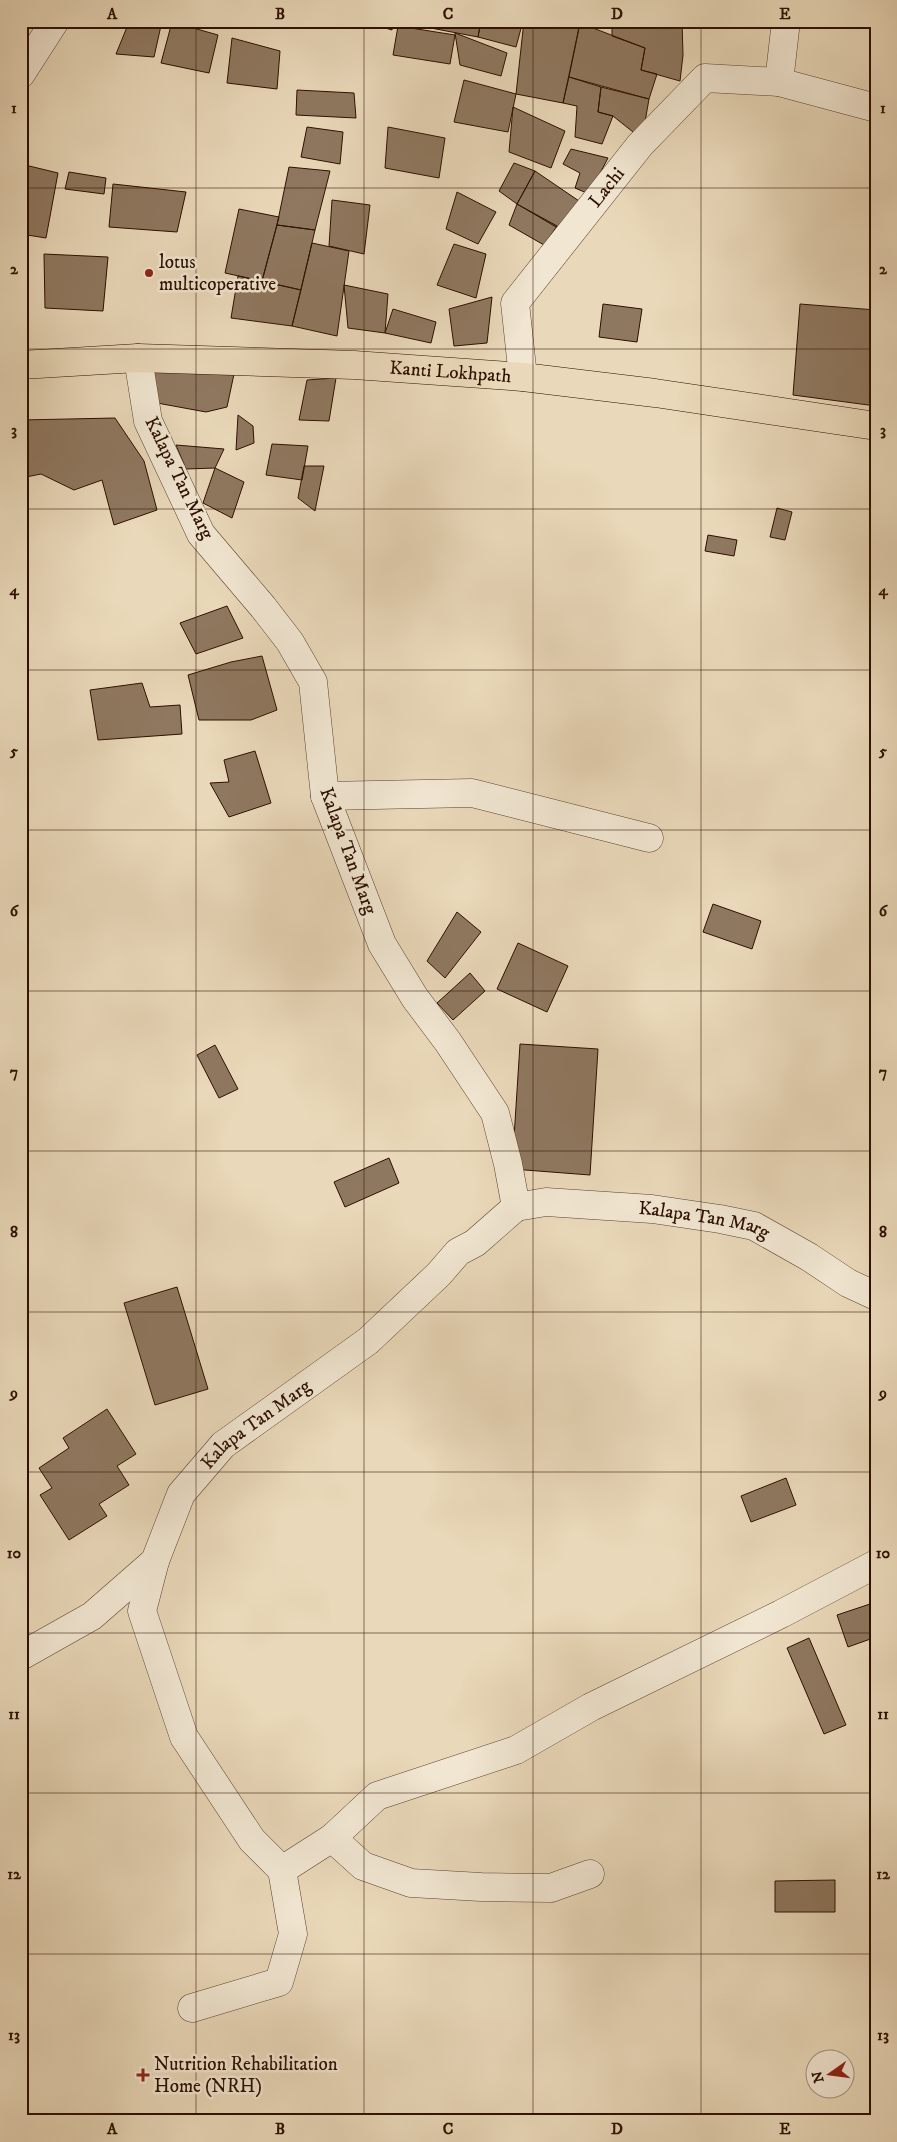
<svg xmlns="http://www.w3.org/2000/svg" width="897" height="2142" font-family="'IM FELL DW Pica',serif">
  <rect width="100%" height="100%" fill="#e9d8b9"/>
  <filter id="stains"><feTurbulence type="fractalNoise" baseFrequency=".004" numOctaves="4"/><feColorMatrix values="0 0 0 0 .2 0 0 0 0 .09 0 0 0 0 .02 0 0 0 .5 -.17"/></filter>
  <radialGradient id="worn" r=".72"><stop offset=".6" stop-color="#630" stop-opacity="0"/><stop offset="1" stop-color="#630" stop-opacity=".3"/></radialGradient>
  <path fill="#8f7860" stroke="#2d0f00" d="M112 21H162L154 57 116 54 127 27Z
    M362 21H393L392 30Z
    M436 21H481L478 37 436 29Z
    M436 21V29L396 22V21Z
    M481 21H523L516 47 478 37Z
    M524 21H568L580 23 563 103 516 94Z
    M612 21H682L683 55 680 81 641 70 645 48 612 36Z
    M662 21H706L704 27 662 23Z
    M172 22 218 35 209 73 161 63Z
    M580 23 645 48 641 70 657 74 649 99 569 77Z
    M398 26 455 35 450 64 393 55Z
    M455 33 507 53 501 76 460 65Z
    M232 38 280 51 277 89 227 83Z
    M569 77 601 87 598 112 613 116 602 144 575 137 577 106 563 103Z
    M464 80 516 94 508 132 454 122Z
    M601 87 649 99 645 122 633 132 613 116 598 112Z
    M297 90 354 93 356 118 296 115Z
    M513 107 565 131 551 168 509 152Z
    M307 127 343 132 340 164 301 157Z
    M388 127 445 138 439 178 385 168Z
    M571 149 608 158 589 194 575 188 580 173 563 164Z
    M514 163 535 171 517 204 499 191Z
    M21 164 58 173 46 238 21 234Z
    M289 167 330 171 315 230 277 225Z
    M535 171 582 203 563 231 517 204Z
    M69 172 106 178 104 194 65 189Z
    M113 184 186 192 177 232 109 227Z
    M457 192 496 212 478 244 446 229Z
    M332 200 370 205 364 254 329 246Z
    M517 204 557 226 544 245 509 225Z
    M239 209 279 217 262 281 225 273Z
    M277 225 315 230 301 290 262 281Z
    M312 243 349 251 337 336 292 326Z
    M454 244 486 254 476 298 437 285Z
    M44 254 108 257 103 311 45 308Z
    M238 276 301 290 292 326 231 318Z
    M344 285 388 294 385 333 348 328Z
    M492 297 487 343 454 346 449 309Z
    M603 304 642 309 637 342 599 337Z
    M800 304 876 310V406L793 395Z
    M393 309 436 322 431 343 385 333Z
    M149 371 234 374 227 407 206 412 157 403Z
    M336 378 329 421 299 420 307 380Z
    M238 415 253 426 254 443 236 450Z
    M115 418 144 461 157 510 114 525 102 480 74 490 41 474 21 478V420Z
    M272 444 308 446 302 480 266 475Z
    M176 445 224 449 215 468 186 469Z
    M304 466H324L315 511 298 498Z
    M215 468 244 482 232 518 203 503Z
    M777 508 792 512 785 540 770 537Z
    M708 535 737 540 734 556 705 551Z
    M227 606 243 638 196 654 180 623Z
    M262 656 277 710 251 720H199L188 675 231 662Z
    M142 683 150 707 180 705 182 734 98 740 90 690Z
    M255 751 271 803 229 817 210 783 229 782 224 760Z
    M713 904 761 921 752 949 703 932Z
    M457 912 481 932 445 978 427 961Z
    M518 943 568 966 547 1012 497 989Z
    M470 973 485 991 453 1020 437 1003Z
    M520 1044 598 1049 590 1175 512 1169Z
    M215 1045 238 1089 219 1098 197 1055Z
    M389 1158 399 1183 345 1207 334 1182Z
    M177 1287 208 1389 155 1405 124 1303Z
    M107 1409 136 1454 117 1466 129 1485 99 1504 107 1516 69 1540 40 1495 52 1488 39 1468 69 1448 63 1438Z
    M786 1478 796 1505 751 1522 741 1496Z
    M876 1602V1637L848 1647 837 1615Z
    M809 1638 846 1725 824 1734 787 1648Z
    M835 1880V1912H775V1881Z"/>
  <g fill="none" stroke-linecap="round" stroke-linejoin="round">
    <g stroke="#5c412e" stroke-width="29">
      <g id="minor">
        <path d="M21 74 55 21"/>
        <path d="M779 82 786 21"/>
        <path id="s1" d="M523 377 515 303 640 145 705 78 779 82 876 108"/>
        <path d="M325 796 472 793 649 838"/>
        <path id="s2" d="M516 1207 546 1202 652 1209 720 1219 754 1226 809 1257 848 1283 876 1296"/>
        <path d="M155 1561 142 1611 184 1737 252 1840 282 1870 293 1934 279 1982 192 2008"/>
        <path id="s3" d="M21 1656 92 1616 155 1561 181 1494 223 1445 368 1341 439 1274 458 1252 475 1243 516 1207 508 1164 495 1113 448 1042 415 998 382 944 325 796 313 682 290 642 263 607 201 534 148 421 138 358"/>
        <path d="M332 1838 363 1866 411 1883 481 1887 551 1888 590 1874"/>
        <path d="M282 1870 332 1838 377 1796 516 1750 591 1707 781 1614 876 1564"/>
      </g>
    </g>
    <g stroke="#2d0f00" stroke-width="29">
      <g id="major">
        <path id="s4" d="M21 365 138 358 354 365 523 377 655 393 876 426"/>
      </g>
    </g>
    <use href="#minor" stroke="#f1e6d2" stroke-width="28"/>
    <use href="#major" stroke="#e9d8b9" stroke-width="28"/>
  </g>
  <path fill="none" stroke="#2d0f00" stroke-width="1" stroke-opacity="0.55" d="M196 21V2121M364 21V2121M533 21V2121M701 21V2121M21 188H876M21 349H876M21 509H876M21 670H876M21 830H876M21 991H876M21 1151H876M21 1312H876M21 1472H876M21 1633H876M21 1793H876M21 1954H876"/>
  <g fill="#8f2418" stroke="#f1e6d2" stroke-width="2">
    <circle cx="149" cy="273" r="5"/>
    <path d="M140.5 2067.5h5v5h5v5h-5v5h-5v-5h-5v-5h5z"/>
  </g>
  <g text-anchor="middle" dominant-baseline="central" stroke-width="5" stroke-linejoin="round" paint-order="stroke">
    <g font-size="19" fill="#2d0f00" stroke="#f1e6d2">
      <text stroke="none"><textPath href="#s1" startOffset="222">Lachi</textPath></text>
      <text stroke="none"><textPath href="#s4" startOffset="430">Kanti Lokhpath</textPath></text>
      <text transform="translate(179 478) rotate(64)">Kalapa Tan Marg</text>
      <text transform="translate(348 851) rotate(70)">Kalapa Tan Marg</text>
      <text stroke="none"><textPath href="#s2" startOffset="190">Kalapa Tan Marg</textPath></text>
      <text stroke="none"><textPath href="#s3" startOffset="340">Kalapa Tan Marg</textPath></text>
    </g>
    <g font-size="19" fill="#2d0f00" stroke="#f1e6d2" text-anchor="start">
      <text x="159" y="262">lotus<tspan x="159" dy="22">multicoperative</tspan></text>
      <text x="154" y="2064">Nutrition Rehabilitation<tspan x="154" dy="22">Home (NRH)</tspan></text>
    </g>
  </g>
  <rect width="897" height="2142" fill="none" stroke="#e9d8b9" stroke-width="55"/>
  <g transform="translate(830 2074) rotate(256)"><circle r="24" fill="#f1e6d2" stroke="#a3907e"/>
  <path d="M0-4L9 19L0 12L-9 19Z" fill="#8f2418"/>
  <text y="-8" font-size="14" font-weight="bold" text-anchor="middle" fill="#2d0f00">N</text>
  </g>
  <rect x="28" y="28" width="842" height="2086" fill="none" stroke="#2d0f00" stroke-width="2"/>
  <g font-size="16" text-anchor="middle" font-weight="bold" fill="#2d0f00">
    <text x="112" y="19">A</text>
    <text x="280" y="19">B</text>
    <text x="448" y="19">C</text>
    <text x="617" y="19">D</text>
    <text x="785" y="19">E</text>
    <text x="14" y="113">1</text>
    <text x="883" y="113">1</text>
    <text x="14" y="274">2</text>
    <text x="883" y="274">2</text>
    <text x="14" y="435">3</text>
    <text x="883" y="435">3</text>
    <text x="14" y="595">4</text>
    <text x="883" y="595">4</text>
    <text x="14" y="756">5</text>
    <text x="883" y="756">5</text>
    <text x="14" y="916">6</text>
    <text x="883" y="916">6</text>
    <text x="14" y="1077">7</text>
    <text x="883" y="1077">7</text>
    <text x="14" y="1237">8</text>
    <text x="883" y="1237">8</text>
    <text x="14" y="1398">9</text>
    <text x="883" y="1398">9</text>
    <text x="14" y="1558">10</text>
    <text x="883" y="1558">10</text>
    <text x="14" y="1719">11</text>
    <text x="883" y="1719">11</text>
    <text x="14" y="1879">12</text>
    <text x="883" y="1879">12</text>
    <text x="14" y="2040">13</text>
    <text x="883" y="2040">13</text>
    <text x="112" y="2134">A</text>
    <text x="280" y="2134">B</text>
    <text x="448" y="2134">C</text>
    <text x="617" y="2134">D</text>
    <text x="785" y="2134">E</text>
  </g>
  <rect width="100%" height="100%" filter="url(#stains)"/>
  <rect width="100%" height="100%" fill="url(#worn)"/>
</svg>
